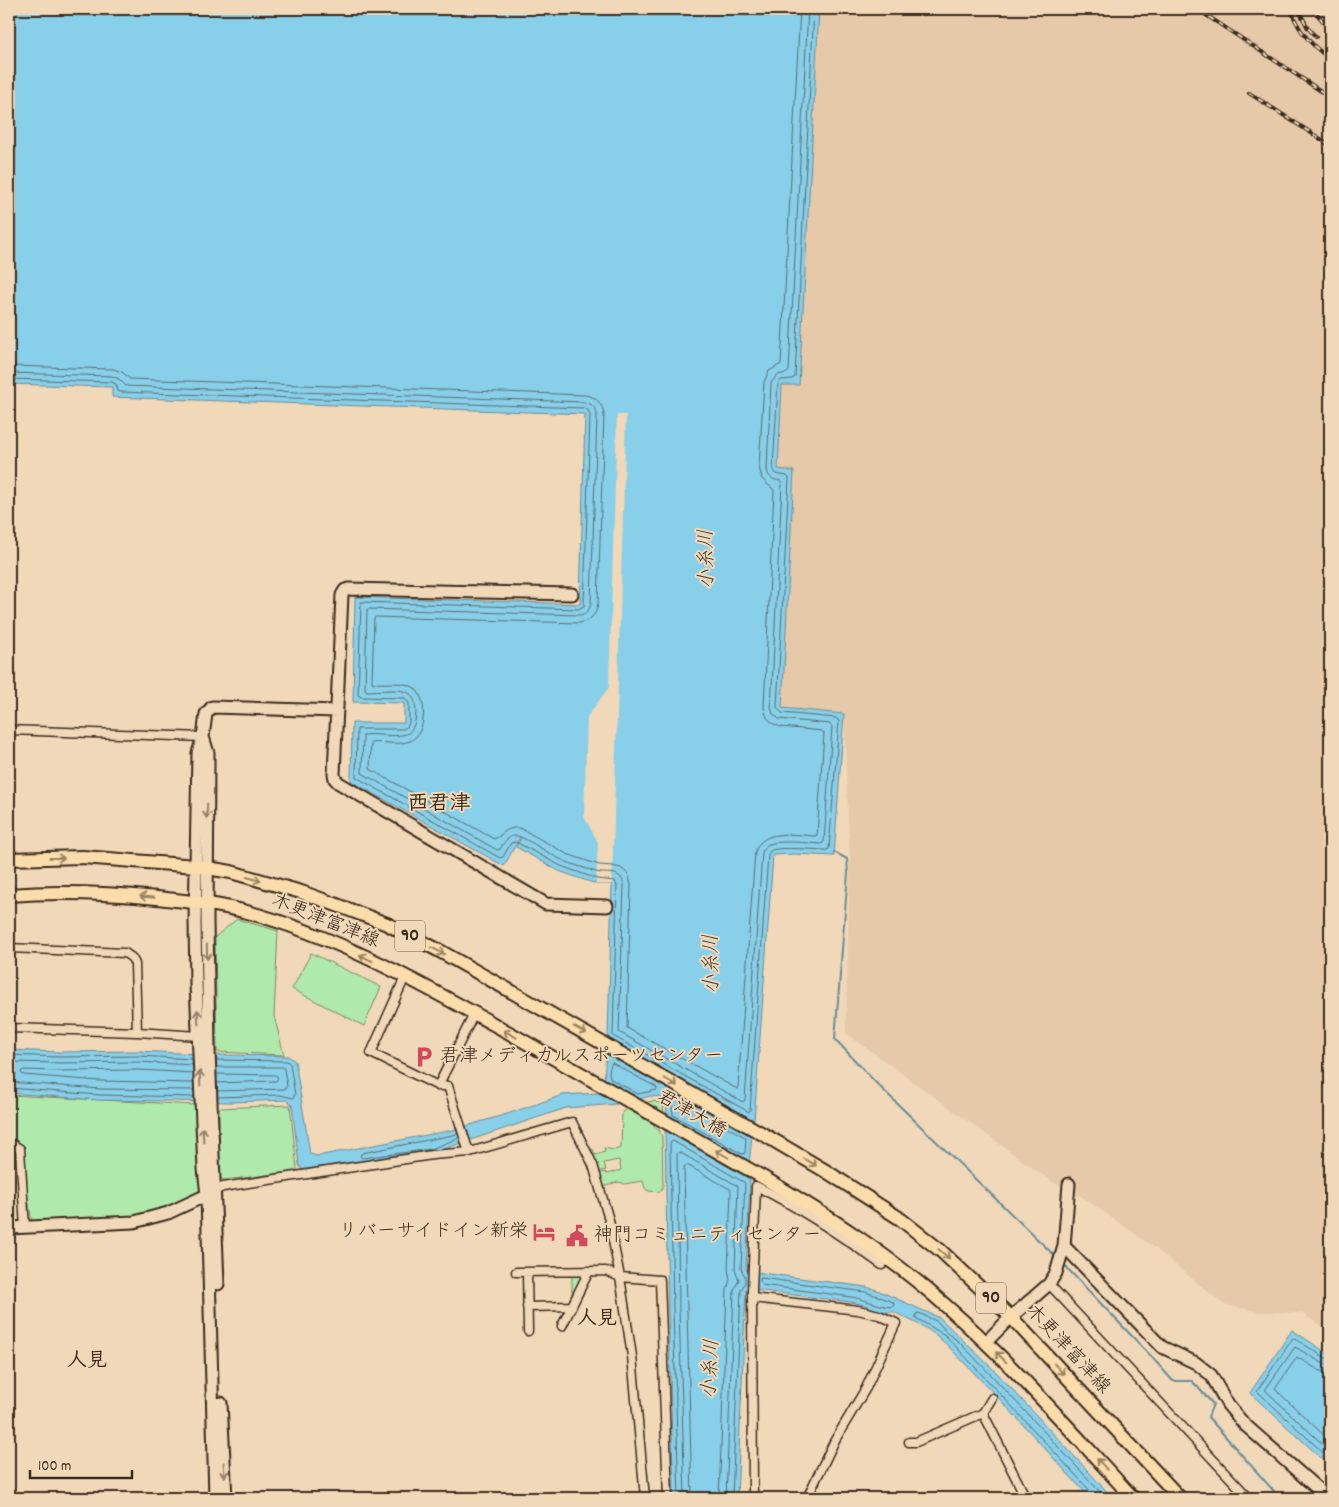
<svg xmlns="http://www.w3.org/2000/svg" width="1339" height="1507" font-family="Dekko,'Klee One',sans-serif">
  <rect width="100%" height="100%" fill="#f0d8b8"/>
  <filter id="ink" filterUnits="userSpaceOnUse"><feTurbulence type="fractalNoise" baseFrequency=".02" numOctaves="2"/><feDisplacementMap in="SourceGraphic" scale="10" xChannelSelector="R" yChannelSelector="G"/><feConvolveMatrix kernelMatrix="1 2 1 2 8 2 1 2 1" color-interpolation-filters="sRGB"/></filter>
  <g filter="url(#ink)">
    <path fill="#e5c9a8" d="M819 9H1330V1332L1302 1313 1259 1312 1223 1304 1155 1248 1081 1196 1051 1181 846 1033 850 864 844 714 782 708 794 471 778 470 782 384H799Z"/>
    <path fill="#b0e9ac" stroke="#768a65" d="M237 919 278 931 274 1016 284 1055 217 1052 215 937Z
      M311 953 381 987 364 1026 292 989Z
      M9 1095 195 1105 203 1170 202 1193 159 1211 133 1218 32 1223 19 1142 14 1139H9Z
      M653 1101 663 1104 664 1115 643 1103Z
      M290 1105 297 1169 295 1172 223 1180 219 1177V1108Z
      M627 1109 655 1125 653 1126 659 1130 660 1133 662 1136 663 1186 660 1192 648 1191 645 1188 643 1181 624 1184C617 1179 610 1186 602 1187L599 1174 605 1172 607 1174 621 1170 619 1160 604 1163 606 1170 597 1172 590 1150 593 1149 595 1155 605 1152 604 1148 614 1150 621 1148 622 1113 623 1111Z
      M572 1274H581L583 1276 572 1297Z"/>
    <path fill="#88cfe9" stroke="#698d98" d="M9 9H819L799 385H782L778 469 794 471 782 708 844 714 834 856 794 854 773 855 754 1122 608 1039 612 884H596L559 871 516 847 521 838 520 837 504 866 351 781 352 723H404V703L353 702 355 597 580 604 585 414 112 397V387L9 384Z
      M9 1050 59 1052 139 1051 218 1055 288 1056 295 1061 310 1154 317 1156 453 1130 507 1114 563 1095 599 1093 617 1104 566 1108 432 1153 303 1171 299 1165 292 1105 286 1100 232 1102 99 1100 9 1093Z
      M606 1053 752 1135 749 1164 666 1117 667 1106 660 1097 650 1096 637 1100 604 1081Z
      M665 1130 750 1179 746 1270 750 1271V1289L746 1290 737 1498H674L668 1311Z
      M755 1272 866 1287 877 1290 940 1318 997 1373 1113 1498H1090L1006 1406 946 1344 936 1335 924 1327 894 1312H882L865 1305 851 1302 754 1290Z
      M1292 1330 1330 1355V1466L1250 1393Z"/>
    <path fill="#f0d8b8" d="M617 415H626L612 884H596L598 842 584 817 587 717 609 687Z
      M664 1128 752 1178 753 1180 663 1129Z"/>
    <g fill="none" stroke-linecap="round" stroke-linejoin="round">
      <path stroke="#5a6c6f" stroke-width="1" d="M9 366 113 369 122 372 130 379 585 395C596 396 603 404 604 415L598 603C597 615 590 621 579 623L375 617 374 619 372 682 375 683C386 684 403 681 413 687 428 696 427 734 410 741 398 746 383 741 371 743L370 769 494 839C504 835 504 827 520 828L567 854 599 865 613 866 621 868 628 874 631 885 627 1028 737 1089 738 1087 755 852C762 828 795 835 815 836L817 835 824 733 822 731 781 727C770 724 765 717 764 707L774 490 762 479 759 467 764 382 769 371 781 364 800 9
        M9 373 112 376 119 379 126 386 584 402C592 403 596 408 597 415L591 603C590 610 586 614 579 615L367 609 365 689 367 691C377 691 402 688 409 693 419 699 418 731 406 734 394 738 376 733 363 735L362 773 497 850 500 849C505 841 508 835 518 836 533 842 547 853 562 860 573 865 585 868 596 872 607 875 621 869 624 885L619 1032 743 1102 745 1100 762 853C763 849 765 846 769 844 781 840 809 843 821 844L824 842 832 727 830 724 779 719 773 714 771 707 782 484 781 481C772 480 767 477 767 468L771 383 777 375 787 373 789 371 808 9
        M9 379 112 382 116 384 118 391 120 392 584 408 588 410 590 415 584 606 578 609 361 602 358 695 361 697 405 698 409 703V723L407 727 403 729H357L356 777 500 858 503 857 511 843 516 842 561 866 597 879 615 881 617 886 613 1036 749 1112 750 1110 768 855C769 853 769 852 770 851 776 846 818 850 827 850L829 849 839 721 836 718 782 713 779 710 777 707 789 478 787 476 776 474 773 468 778 384 781 380 792 379 795 377 814 9
        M9 1055 59 1057 139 1056 192 1059
        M216 1060 287 1061 290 1064 295 1095 293 1098 280 1095 218 1097
        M9 1062 59 1063 139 1062 193 1065
        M612 1063 656 1087 657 1090 638 1094 611 1079C608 1076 609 1066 612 1063Z
        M217 1067H283L284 1069 287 1086 285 1089 217 1091
        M193 1073 139 1070 58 1071 23 1070 21 1072 23 1075 100 1081 193 1083
        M217 1074 276 1075 278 1078 276 1081 217 1083
        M9 1082 100 1089 194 1090
        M9 1088 99 1095 194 1097
        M670 1096H673L745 1137 746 1139 745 1153 742 1154 673 1115 672 1105 669 1099Z
        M458 1134 362 1153 360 1156 362 1158 431 1149 459 1138
        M761 1278 865 1292 875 1295 893 1302 894 1305 892 1307C879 1306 866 1300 852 1297L762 1285 760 1283Z
        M1330 1359 1326 1358 1293 1338 1257 1391 1330 1459
        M1330 1365 1324 1364 1295 1347 1265 1390 1330 1451
        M1330 1373 1320 1371 1297 1357 1275 1389 1330 1441
        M679 1498 673 1310 670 1143 673 1141 745 1183 741 1269 745 1276V1283L741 1290 732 1498
        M685 1498 679 1310 677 1154 679 1152 738 1186 735 1269 739 1280 734 1290 726 1498
        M692 1498 687 1310 684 1167 687 1165 730 1189 731 1191 728 1269 730 1279 727 1290 719 1498
        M1093 1498 1092 1493 1072 1471 945 1335 916 1318V1314L919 1313 938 1322 947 1333 958 1341 993 1377 1106 1498"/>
      <path stroke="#698d98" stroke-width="2" d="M834 852 847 859 848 873 835 1039 877 1084 1057 1258
        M1064 1265 1150 1355 1173 1381H1192L1213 1404 1208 1417 1280 1498"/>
      <g stroke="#3b2a1e" stroke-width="11">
        <path id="street" d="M9 730 203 737
          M9 948 125 953 132 958 135 964 137 1032
          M405 977 371 1053 438 1086H448L467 1146 470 1152
          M9 1028 137 1032 199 1036
          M438 1086 474 1014
          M9 1144H12L20 1149 25 1228
          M214 1191 223 1187 432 1155 470 1152 572 1122 593 1165 609 1220 620 1277 632 1356 645 1498
          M516 1272 606 1271 620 1277 660 1280 668 1498
          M527 1272 528 1331
          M1049 1284 1249 1498
          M752 1298 858 1310 879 1315 896 1323 866 1388 835 1440 807 1498
          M527 1307 572 1306
          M562 1326 589 1271
          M992 1398 983 1413 1026 1498
          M909 1442H916L983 1413
          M550 1498 551 1497 557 1498
          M753 1498 752 1292 756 1186C801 1208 842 1236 882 1265L887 1258"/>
      </g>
      <g stroke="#3b2a1e" stroke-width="15">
        <path id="secondary" d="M572 594 349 589 345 590 342 595 334 774 335 779 339 783 546 904 607 906
          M203 737 208 753V762L207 920 209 1050 218 1284
          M9 1228 134 1222 168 1213 211 1193
          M1064 1246 1162 1347 1196 1363 1211 1375 1228 1405 1244 1424 1328 1498
          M986 1342 1011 1317 1049 1284 1056 1273 1064 1246 1069 1184
          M221 1403 226 1498
          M215 1498 207 1195 204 1169 196 984 195 923 198 753 203 737 206 714 212 707 337 711"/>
      </g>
      <g stroke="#3b2a1e" stroke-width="16">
        <path id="primary" d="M9 859 83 857 196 866 231 872 301 892 337 905 387 924 438 950 768 1137 829 1173 899 1218 941 1251 1011 1317 1180 1498
          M9 895C59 891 107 893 157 898 183 901 210 903 235 909 331 932 427 987 513 1035 597 1083 681 1130 764 1178 828 1216 889 1255 945 1305 1013 1364 1072 1432 1133 1498"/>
      </g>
      <use href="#street" stroke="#f0d8b8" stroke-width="8"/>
      <use href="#secondary" stroke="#f0d8b8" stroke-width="11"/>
      <use href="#primary" stroke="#faddab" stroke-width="12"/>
      <g stroke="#3b2a1e" stroke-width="4">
        <path id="rail" d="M1291 9C1297 30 1312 46 1330 59
          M1298 9 1308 28 1316 37
          M1313 9 1330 30
          M1200 11 1330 97
          M1249 93 1330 145"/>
      </g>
      <use href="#rail" stroke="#f0d8b8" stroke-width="2" stroke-dasharray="5.5" stroke-linecap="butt"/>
    </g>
    <defs><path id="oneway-shaft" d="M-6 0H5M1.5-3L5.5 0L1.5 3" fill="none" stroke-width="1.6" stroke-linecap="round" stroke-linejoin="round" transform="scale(1.25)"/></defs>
    <g stroke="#96816b">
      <use href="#oneway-shaft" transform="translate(207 811) rotate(91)"/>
      <use href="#oneway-shaft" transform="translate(207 952) rotate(89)"/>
      <use href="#oneway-shaft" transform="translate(198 1017) rotate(-93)"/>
      <use href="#oneway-shaft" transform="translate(200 1078) rotate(-92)"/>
      <use href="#oneway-shaft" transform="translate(203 1135) rotate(-93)"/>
      <use href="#oneway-shaft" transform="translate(224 1470) rotate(87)"/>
    </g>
    <g stroke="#9a8464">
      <use href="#oneway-shaft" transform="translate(57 858)"/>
      <use href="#oneway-shaft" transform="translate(254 879) rotate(16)"/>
      <use href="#oneway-shaft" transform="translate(147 897) rotate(-174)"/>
      <use href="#oneway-shaft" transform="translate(438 951) rotate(28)"/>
      <use href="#oneway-shaft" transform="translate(366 958) rotate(-154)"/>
      <use href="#oneway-shaft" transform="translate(580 1030) rotate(29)"/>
      <use href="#oneway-shaft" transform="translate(510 1034) rotate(-151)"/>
      <use href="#oneway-shaft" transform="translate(671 1082) rotate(30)"/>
      <use href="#oneway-shaft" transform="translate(722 1154) rotate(-150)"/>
      <use href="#oneway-shaft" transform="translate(810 1162) rotate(30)"/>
      <use href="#oneway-shaft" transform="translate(944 1254) rotate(41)"/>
      <use href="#oneway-shaft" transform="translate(1001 1357) rotate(-135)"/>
      <use href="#oneway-shaft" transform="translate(1059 1369) rotate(47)"/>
      <use href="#oneway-shaft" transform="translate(1102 1464) rotate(-132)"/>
    </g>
  </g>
  <defs>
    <g id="parking-bare" transform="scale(1.725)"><path d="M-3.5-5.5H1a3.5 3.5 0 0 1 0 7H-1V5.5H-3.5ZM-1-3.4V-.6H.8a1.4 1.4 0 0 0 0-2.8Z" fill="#d1495b" stroke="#f0d8b8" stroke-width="2.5" paint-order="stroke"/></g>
    <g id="hotel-bare" transform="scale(1.725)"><path d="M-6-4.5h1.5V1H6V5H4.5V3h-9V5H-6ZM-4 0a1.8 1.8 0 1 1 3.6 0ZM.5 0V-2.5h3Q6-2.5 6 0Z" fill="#d1495b" stroke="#f0d8b8" stroke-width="2.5" paint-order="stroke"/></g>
    <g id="civic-bare" transform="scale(1.725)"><path d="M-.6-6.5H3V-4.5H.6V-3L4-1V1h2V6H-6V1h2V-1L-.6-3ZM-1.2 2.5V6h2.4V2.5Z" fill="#d1495b" stroke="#f0d8b8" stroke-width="2.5" paint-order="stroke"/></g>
  </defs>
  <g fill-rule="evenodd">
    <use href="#parking-bare" x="424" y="1057"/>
    <use href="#hotel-bare" x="544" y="1232"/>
    <use href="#civic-bare" x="577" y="1236"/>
  </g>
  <g text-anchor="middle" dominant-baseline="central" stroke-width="4" stroke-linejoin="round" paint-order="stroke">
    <g fill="#f0d8b8" stroke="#715e4c" stroke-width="1">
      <rect x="395" y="920.5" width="30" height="31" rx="4"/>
      <rect x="976" y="1282.5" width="30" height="31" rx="4"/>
    </g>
    <g font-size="18" font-weight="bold" fill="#3b2a1e">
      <text x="410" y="936">90</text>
      <text x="991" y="1298">90</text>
    </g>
    <g font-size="19" fill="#3b2a1e" stroke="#f0d8b8">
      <text transform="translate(325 922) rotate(22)">木更津富津線</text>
      <text transform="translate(691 1115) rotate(30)">君津大橋</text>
      <text transform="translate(1067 1350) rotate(47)">木更津富津線</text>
    </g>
    <g font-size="19" fill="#3b2a1e" stroke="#f0d8b8" text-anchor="start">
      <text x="440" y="1057">君津メディカルスポーツセンター</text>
      <text x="528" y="1232" text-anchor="end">リバーサイドイン新栄</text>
      <text x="594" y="1236">神門コミュニティセンター</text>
    </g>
    <g font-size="20" font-style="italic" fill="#47433c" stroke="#f0d8b8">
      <text transform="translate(708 559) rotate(-91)">小糸川</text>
      <text transform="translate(713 964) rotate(-91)">小糸川</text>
      <text transform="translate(712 1369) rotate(-87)">小糸川</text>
    </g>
    <g font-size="20" font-weight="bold" fill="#3b2a1e" stroke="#f0d8b8">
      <text x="597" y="1320">人見</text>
      <text x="87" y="1362">人見</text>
    </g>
    <g font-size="21" font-weight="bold" fill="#3b2a1e" stroke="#f0d8b8">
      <text x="439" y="805">西君津</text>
    </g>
  </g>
  <rect width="1339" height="1507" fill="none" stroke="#f0d8b8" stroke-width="30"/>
  <rect x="15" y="15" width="1309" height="1477" fill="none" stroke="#3b2a1e" stroke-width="2" filter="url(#ink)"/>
  <path d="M30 1470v8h102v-8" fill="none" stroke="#3b2a1e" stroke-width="2.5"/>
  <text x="38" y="1470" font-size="15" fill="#3b2a1e" stroke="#f0d8b8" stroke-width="4" paint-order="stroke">100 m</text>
</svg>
